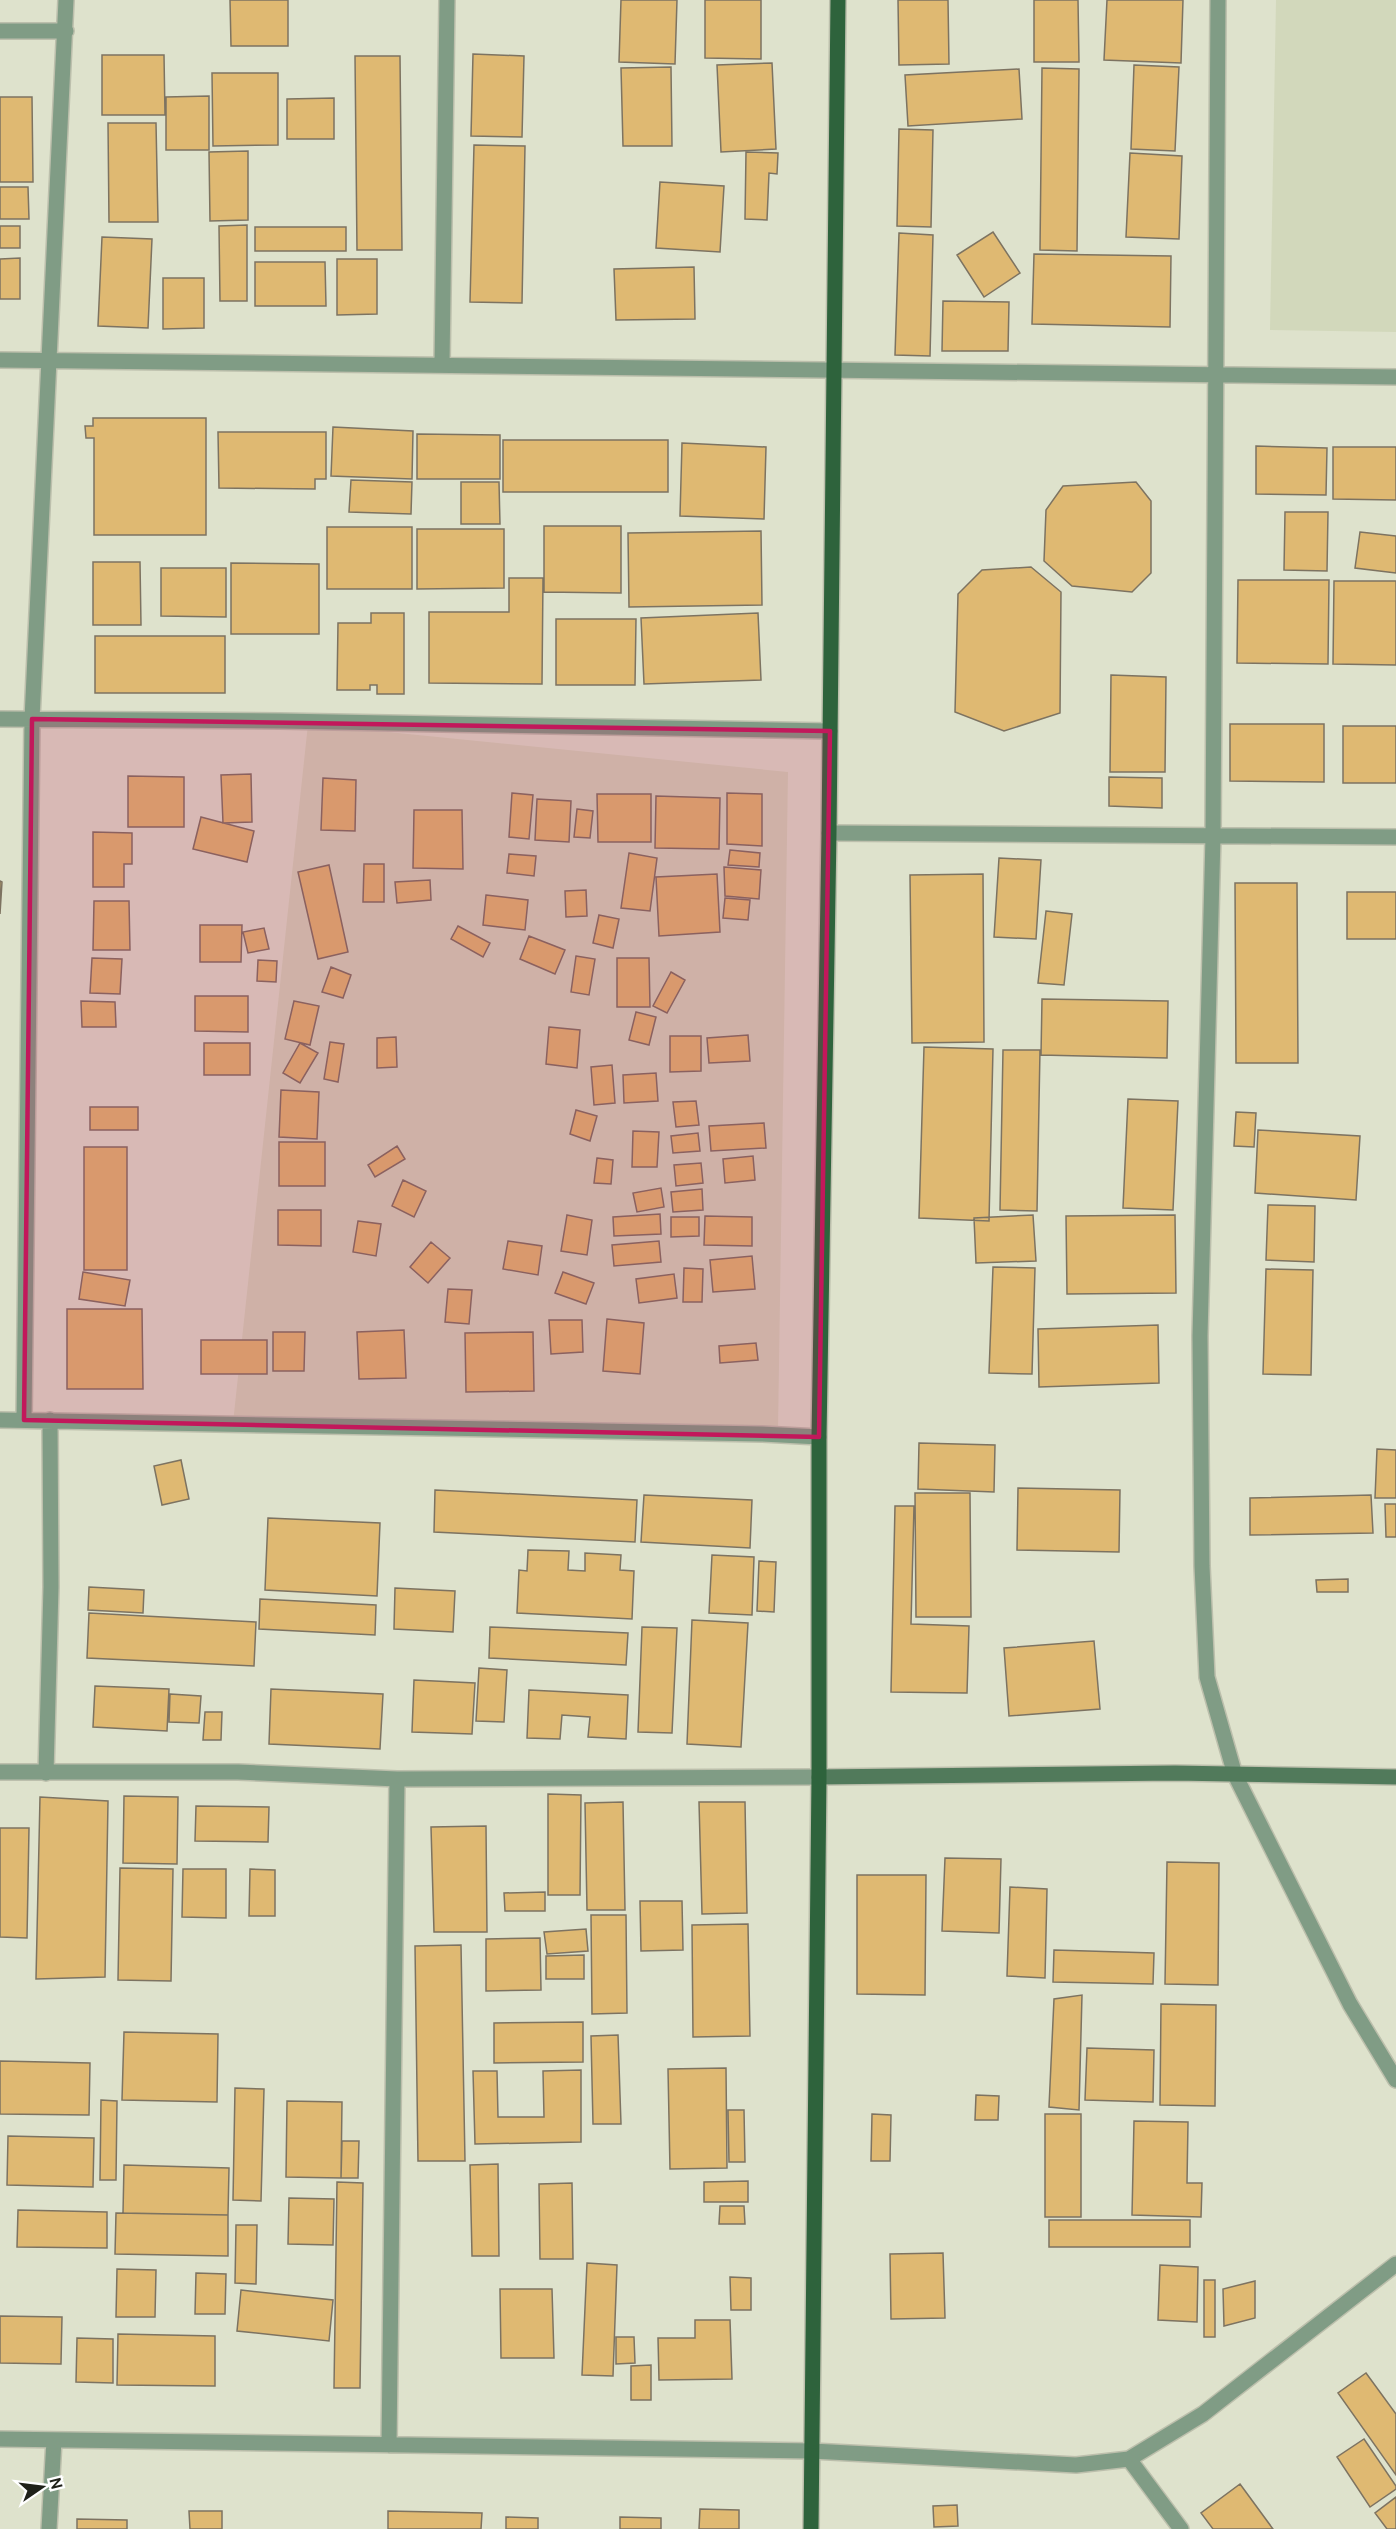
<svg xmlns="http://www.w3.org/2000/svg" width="1396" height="2529" font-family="Cabin,sans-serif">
  <rect width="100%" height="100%" fill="#dee2cc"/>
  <path fill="#d2d8bb" d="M1276 0H1396V332L1270 330Z
    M308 724 788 772 778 1431 233 1423Z"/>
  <path fill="#dfb972" stroke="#7d7361" stroke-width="1.5" d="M230 0H288V46H231Z
    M621 0H677L675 64 619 62Z
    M705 0H761V59L705 58Z
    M898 0H948L949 64 899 65Z
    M1034 0H1078L1079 62H1034Z
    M1107 0H1183L1181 63 1104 60Z
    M473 54 524 56 522 137 471 136Z
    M102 55H164L165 115H102Z
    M355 56H400L402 250H357Z
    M772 63 776 149 721 152 717 65Z
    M1134 65 1179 67 1175 151 1131 149Z
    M671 67 672 146H623L621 68Z
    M1042 68 1079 69 1077 251 1040 250Z
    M1019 69 1022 119 908 126 905 75Z
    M212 73H278V145L213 146Z
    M209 96V150H166V97Z
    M0 97H32L33 182H0Z
    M334 98V139H287V99Z
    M108 123H156L158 222H109Z
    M899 129 933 130 931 227 897 226Z
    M474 145 525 146 522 303 470 302Z
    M248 151V220L210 221 209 152Z
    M746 152 778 153 777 174 769 173 767 220 745 219Z
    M1130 153 1182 156 1179 239 1126 237Z
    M660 182 724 186 720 252 656 248Z
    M0 187H28L29 219H0Z
    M247 225V301H220L219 226Z
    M0 226H20V248H0Z
    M255 227H346V251H255Z
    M993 232 1020 273 984 297 957 255Z
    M899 233 933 235 930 356 895 355Z
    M102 237 152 239 148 328 98 326Z
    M1034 254 1171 256 1170 327 1032 324Z
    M20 258V299H0V259Z
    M337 259H377V314L337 315Z
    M255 262H325L326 306H255Z
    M694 267 695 319 616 320 614 269Z
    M163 278H204V328L163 329Z
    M943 301 1009 302 1008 351H942Z
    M93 418H206V535H94V438H86L85 426H93Z
    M333 427 413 431 412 479 331 476Z
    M218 432H326V479H315V489L219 488Z
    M417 434 500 435V479H417Z
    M503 440H668V492H503Z
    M682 443 766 447 764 519 680 516Z
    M1256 446 1327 448 1326 495 1256 494Z
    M1333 447H1396V500L1333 499Z
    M351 480 412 482 411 514 349 512Z
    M461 482H499L500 524H461Z
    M1136 482 1151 501V573L1132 592 1072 586 1044 561 1046 510 1063 486Z
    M1285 512H1328L1327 571 1284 570Z
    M544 526H621V593L544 592Z
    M327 527H412V589H327Z
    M417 529H504V588L417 589Z
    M761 531 762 605 629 607 628 533Z
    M1360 532 1396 536V573L1355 568Z
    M93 562H140L141 625H93Z
    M231 563 319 564V634H231Z
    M1031 567 1061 592 1060 713 1004 731 955 712 958 594 982 570Z
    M161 568H226V617L161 616Z
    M509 578H543L542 684 429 683V612H509Z
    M1238 580H1329L1328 664 1237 663Z
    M1334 581H1396V665L1333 664Z
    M371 613H404V694H377V685H370V690H337L338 623H371Z
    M758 613 761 680 644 684 641 618Z
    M556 619H636L635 685H556Z
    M95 636H225V693H95Z
    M1111 675 1166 677 1165 772H1110Z
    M1230 724H1324V782L1230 781Z
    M1343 726H1396V783H1343Z
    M251 774 252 822 223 823 221 775Z
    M128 776 184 777V827H128Z
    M1109 777 1162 778V808L1109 806Z
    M323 778 356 780 355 831 321 830Z
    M512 793 533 795 529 839 509 837Z
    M727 793 762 794V846L727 844Z
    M597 794H651V842H598Z
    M656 796 720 798 719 849 655 848Z
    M537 799 571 801 569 842 535 840Z
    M577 809 593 811 590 838 574 837Z
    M414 810H462L463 869 413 868Z
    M201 817 254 831 247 862 193 849Z
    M93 832 132 833V864H124V887H93Z
    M730 850 760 853 759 867 728 865Z
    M629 853 657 858 650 911 621 908Z
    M509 854 536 856 534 876 507 873Z
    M999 858 1041 860 1036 939 994 937Z
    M364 864H384V902H363Z
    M329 865 348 952 318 959 298 872Z
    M724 867 761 870 759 899 725 896Z
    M717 874 720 932 659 936 656 877Z
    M983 874 984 1042 912 1043 910 875Z
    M430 880 431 900 397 903 395 882Z
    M0 881 2 882 0 914Z
    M1235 883H1297L1298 1063H1236Z
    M586 890 587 916 566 917 565 891Z
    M1347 892H1396V939H1347Z
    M486 895 528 900 525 930 483 925Z
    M725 898 750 900 748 920 723 918Z
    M94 901H129L130 950H93Z
    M1046 911 1072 914 1064 985 1038 983Z
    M599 915 619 919 613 948 593 943Z
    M200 925H242L241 962H200Z
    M458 926 490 943 483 957 451 939Z
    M264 928 269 949 248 953 243 932Z
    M529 936 565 950 555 974 520 959Z
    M576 956 595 959 589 995 571 992Z
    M92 958 122 959 120 994 90 993Z
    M617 958H649L650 1007H617Z
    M258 960 277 961 276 982 257 981Z
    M331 967 351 975 343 998 322 992Z
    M671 972 685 980 667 1013 653 1006Z
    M195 996H248V1032L195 1031Z
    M1042 999 1168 1001 1167 1058 1041 1055Z
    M81 1001 115 1002 116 1027H82Z
    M294 1001 319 1006 310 1045 285 1039Z
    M636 1012 656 1017 649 1045 629 1040Z
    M549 1027 580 1030 577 1068 546 1064Z
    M748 1035 750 1061 709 1063 707 1038Z
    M670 1036H701V1071L670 1072Z
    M396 1037 397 1067 377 1068V1038Z
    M330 1042 344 1044 338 1082 324 1079Z
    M204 1043H250V1075H204Z
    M300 1043 318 1053 300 1083 283 1073Z
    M924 1047 993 1049 989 1221 919 1218Z
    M1003 1050H1040L1037 1211 1000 1210Z
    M612 1065 615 1103 594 1105 591 1067Z
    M656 1073 658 1101 624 1103 623 1075Z
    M281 1090 319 1092 317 1139 279 1137Z
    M1128 1099 1178 1101 1173 1210 1123 1208Z
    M696 1101 699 1125 676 1127 673 1102Z
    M90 1107H138V1130H90Z
    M576 1110 597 1116 590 1141 570 1134Z
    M1236 1112 1256 1113 1254 1147 1234 1146Z
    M764 1123 766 1148 711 1151 709 1126Z
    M1258 1130 1360 1136 1356 1200 1255 1193Z
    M633 1131 659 1132 657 1167H632Z
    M698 1133 700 1151 673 1153 671 1136Z
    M279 1142H325V1186H279Z
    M397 1146 405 1159 375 1177 368 1165Z
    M84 1147H127V1270H84Z
    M753 1156 755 1180 725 1183 723 1159Z
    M597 1158 613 1160 611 1184 594 1183Z
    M701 1163 703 1183 676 1186 674 1165Z
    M403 1180 426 1191 414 1217 392 1206Z
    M661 1188 664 1207 637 1212 633 1193Z
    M702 1189 703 1210 673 1212 671 1192Z
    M1268 1205 1315 1206 1314 1262 1266 1260Z
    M278 1210H321V1246L278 1245Z
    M660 1214 661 1234 614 1236 613 1217Z
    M567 1215 592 1220 587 1255 561 1251Z
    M1033 1215 1036 1261 976 1263 974 1218Z
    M1175 1215 1176 1293 1067 1294 1066 1216Z
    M705 1216 752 1217V1246L704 1245Z
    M671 1217H699V1236L671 1237Z
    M358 1221 381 1224 376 1256 353 1252Z
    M508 1241 542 1246 538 1275 503 1269Z
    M659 1241 661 1262 614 1266 612 1245Z
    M431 1242 450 1258 428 1283 410 1267Z
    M752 1256 755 1289 713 1292 710 1260Z
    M993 1267 1035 1268 1032 1374 989 1373Z
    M684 1268 703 1269 702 1302H683Z
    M1266 1269 1313 1270 1311 1375 1263 1374Z
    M83 1272 130 1280 125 1306 79 1299Z
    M563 1272 594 1283 586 1304 555 1293Z
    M674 1274 677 1298 639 1303 636 1279Z
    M448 1289 472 1290 469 1324 445 1322Z
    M67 1309H142L143 1389H67Z
    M607 1319 644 1323 640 1374 603 1371Z
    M549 1320H582L583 1352 551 1354Z
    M1158 1325 1159 1383 1039 1387 1038 1329Z
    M404 1330 406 1378 359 1379 357 1332Z
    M273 1332H305L304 1371H273Z
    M533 1332 534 1391 466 1392 465 1333Z
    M201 1340H267V1374H201Z
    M756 1343 758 1360 720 1363 719 1346Z
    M919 1443 995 1445 994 1492 918 1489Z
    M1377 1449 1396 1450V1498H1375Z
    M181 1460 189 1499 162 1505 154 1466Z
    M1018 1488 1120 1490 1119 1552 1017 1550Z
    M435 1490 637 1500 635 1542 434 1532Z
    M915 1493H970L971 1617H916Z
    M644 1495 752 1500 750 1548 641 1542Z
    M1371 1495 1373 1533 1250 1535V1498Z
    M1385 1504H1396V1537H1386Z
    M895 1506H914L911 1624 969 1626 967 1693 891 1692Z
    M268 1518 380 1523 377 1596 265 1590Z
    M528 1550 569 1551 568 1570 585 1571V1553L621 1555 620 1570 634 1571 632 1619 517 1613 519 1570 527 1571Z
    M712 1555 754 1557 752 1615 709 1613Z
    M759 1561 776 1562 774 1612 757 1611Z
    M1348 1579V1592H1317L1316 1580Z
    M89 1587 144 1590 143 1613 88 1610Z
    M395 1588 455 1591 453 1632 394 1629Z
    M260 1599 376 1605 375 1635 259 1629Z
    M89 1613 256 1622 254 1666 87 1658Z
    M692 1620 748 1623 741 1747 687 1744Z
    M490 1627 628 1633 626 1665 489 1658Z
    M642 1627 677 1628 672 1733 638 1732Z
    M1094 1641 1100 1709 1009 1716 1004 1648Z
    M479 1668 507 1670 504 1722 476 1721Z
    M414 1680 475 1683 472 1734 412 1732Z
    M95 1686 169 1689 167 1731 93 1727Z
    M271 1689 383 1694 380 1749 269 1744Z
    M529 1690 628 1695 626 1739 588 1737 590 1717 562 1715 560 1739 527 1738Z
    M170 1694 201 1696 199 1723 169 1722Z
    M205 1712H222L221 1740H203Z
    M548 1794 581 1795 580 1895H548Z
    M124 1796 178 1797 177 1864 123 1863Z
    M40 1797 108 1801 105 1977 36 1979Z
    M623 1802 625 1910H587L585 1803Z
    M699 1802H745L747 1913 702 1914Z
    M196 1806 269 1807 268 1842 195 1841Z
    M486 1826 487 1932H434L431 1827Z
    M0 1828H29L27 1938 0 1937Z
    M945 1858 1001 1859 999 1933 942 1931Z
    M1167 1862 1219 1863 1218 1985 1165 1984Z
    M120 1868 173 1869 171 1981 118 1980Z
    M183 1869H226V1918L182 1917Z
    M250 1869 275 1870V1916H249Z
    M857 1875H926L925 1995 857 1994Z
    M1010 1887 1047 1889 1045 1978 1007 1976Z
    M545 1892V1911H505L504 1893Z
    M640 1901H682L683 1950 641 1951Z
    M591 1915H626L627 2013 592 2014Z
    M748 1924 750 2036 693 2037 692 1925Z
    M586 1929 588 1951 547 1954 544 1932Z
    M540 1938 541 1990 486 1991V1939Z
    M461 1945 465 2161H418L415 1946Z
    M1054 1950 1154 1953 1153 1984 1053 1982Z
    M584 1955V1979H546V1956Z
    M1082 1995 1079 2110 1049 2107 1054 1999Z
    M1161 2004 1216 2005 1215 2106 1160 2105Z
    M583 2022V2062L494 2063V2023Z
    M124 2032 218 2034 217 2102 122 2100Z
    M618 2035 621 2124H593L591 2036Z
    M1087 2048 1154 2050 1153 2102 1085 2100Z
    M0 2061 90 2063 89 2115 0 2114Z
    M726 2068 727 2168 670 2169 668 2069Z
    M581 2070V2142L475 2144 473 2071H497L498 2117H544L543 2071Z
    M235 2088 264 2089 261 2201 233 2200Z
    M976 2095 999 2096 998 2120H975Z
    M101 2100 117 2101 116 2180H100Z
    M287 2101 342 2102 341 2178 286 2177Z
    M728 2110H744L745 2162H729Z
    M872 2114 891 2115 890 2161H871Z
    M1045 2114H1081V2217H1045Z
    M1134 2121 1188 2122 1187 2183H1202L1201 2217 1132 2215Z
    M8 2136 94 2138 93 2187 7 2185Z
    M342 2141H359L358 2178H341Z
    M498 2164 499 2256H472L470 2165Z
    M124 2165 229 2168 228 2215 123 2213Z
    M748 2181V2202H704V2182Z
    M337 2182 363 2183 360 2388H334Z
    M572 2183 573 2259H540L539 2184Z
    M289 2198 334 2199 333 2245 288 2244Z
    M720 2206H744L745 2224H719Z
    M18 2210 107 2212V2248L17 2247Z
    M116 2213 228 2215V2256L115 2254Z
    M1049 2220H1190V2247H1049Z
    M236 2225H257L256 2284 235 2283Z
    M943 2253 945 2318 891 2319 890 2254Z
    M587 2263 617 2265 613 2376 582 2375Z
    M1160 2265 1198 2267 1197 2322 1158 2320Z
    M117 2269 156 2270 155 2317H116Z
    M196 2273 226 2274 225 2314H195Z
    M730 2277 751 2278V2310H731Z
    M1204 2280H1215V2337H1204Z
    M1255 2281V2318L1224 2326 1223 2289Z
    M500 2289H552L554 2358H501Z
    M241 2290 333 2300 329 2341 237 2331Z
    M0 2316 62 2317 61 2364 0 2363Z
    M695 2320H730L732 2379 659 2380 658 2338H695Z
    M118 2334 215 2336V2386L117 2385Z
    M616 2337H634L635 2363 616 2364Z
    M77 2338 113 2339V2383L76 2382Z
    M651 2365V2400H631V2366Z
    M1366 2373 1396 2414V2475L1338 2393Z
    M1364 2439 1396 2486V2489L1370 2507 1337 2457Z
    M1240 2484 1273 2529H1213L1201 2513Z
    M1396 2497V2529H1387L1375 2513Z
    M957 2505 958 2526 934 2527 933 2506Z
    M700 2509 739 2510V2529H699Z
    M189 2511H222V2529H190Z
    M388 2511 482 2513 481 2529H388Z
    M506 2517 538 2518V2529H506Z
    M620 2517 661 2518V2529H620Z
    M77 2519 127 2520V2529H77Z"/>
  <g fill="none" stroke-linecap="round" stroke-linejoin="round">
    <g stroke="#bcbfac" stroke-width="18">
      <path id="street" d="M1218 0 1213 837 1200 1336 1202 1566 1207 1677 1235 1775 1350 2004 1396 2080
        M0 31H66
        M0 360 1396 377
        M442 365 447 0
        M0 719 280 721 830 731
        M829 833 1396 837
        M0 1420 762 1434 819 1437
        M24 1420 32 719 66 0
        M0 1772H238L397 1779 819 1777
        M46 1773 51 1587 50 1420
        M0 2439 812 2451 1076 2465 1129 2459 1203 2414 1396 2264
        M389 2445 397 1779
        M1129 2459 1181 2529
        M49 2529 54 2440"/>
    </g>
    <g stroke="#bcbfac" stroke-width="18">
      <path id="secondary" d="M819 1777 1175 1773 1396 1777"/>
    </g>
    <g stroke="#bcbfac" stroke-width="18">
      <path id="primary" d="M811 2529 819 1777V1437L829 833 838 0"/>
    </g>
    <use href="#street" stroke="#809c85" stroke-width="15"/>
    <use href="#secondary" stroke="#517a5b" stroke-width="15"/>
    <use href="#primary" stroke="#2e633c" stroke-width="15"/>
  </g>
  <path fill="#c2185b" fill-opacity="0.2" stroke="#c2185b" stroke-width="4.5" stroke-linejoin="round" d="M32 719 830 731 819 1437 24 1420Z"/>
  <g transform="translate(42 2487) rotate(76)" stroke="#ffffff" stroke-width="4.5" paint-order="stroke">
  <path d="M0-4.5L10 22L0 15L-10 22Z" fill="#1f2119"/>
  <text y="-9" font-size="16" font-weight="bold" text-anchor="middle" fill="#1f2119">N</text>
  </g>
</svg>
